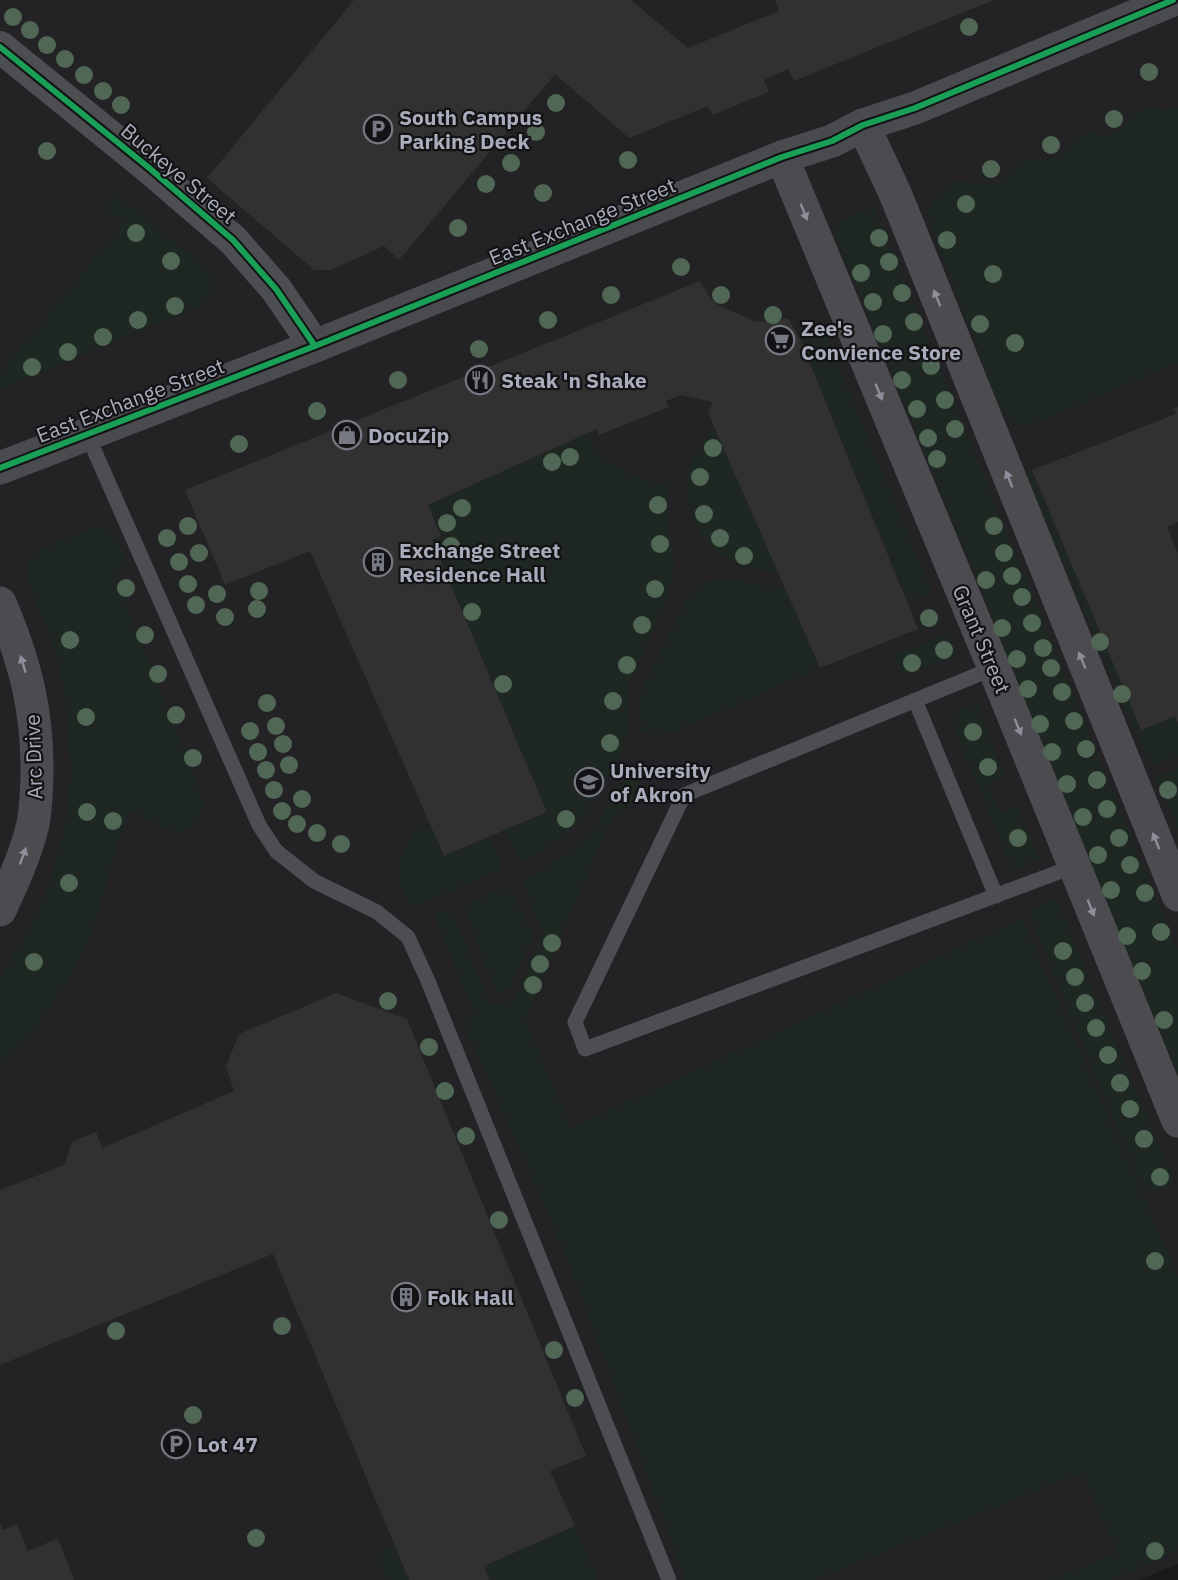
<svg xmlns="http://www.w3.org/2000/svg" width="1178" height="1580" font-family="'IBM Plex Sans',sans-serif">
  <rect width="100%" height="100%" fill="#191919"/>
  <path fill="#232325" d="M0 0H1178V1564L1139 1580H0Z"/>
  <path fill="#1e2721" d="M1178 107V363L1028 426C1015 425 1009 422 1001 412L926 212C947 184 942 178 980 183 986 184 992 186 998 183 1008 178 1011 166 1020 161 1032 154 1044 163 1056 157 1067 153 1069 140 1079 136 1090 130 1099 136 1110 134 1126 130 1129 114 1142 109 1149 106 1157 110 1165 110 1169 110 1174 108 1178 107Z
    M114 192 212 272 216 280 213 298 205 303 0 390V372L123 223 102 206Z
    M874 207 1178 951V1074L1039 740 985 599 831 225Z
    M824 329 854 404 932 592 908 602 800 339Z
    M714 425 778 573C764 570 750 569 738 564 703 550 678 506 689 469 694 454 705 439 714 425Z
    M586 434C606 466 632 480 669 484L667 513 675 568 664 607 630 679C625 699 629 719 626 739 624 748 618 757 614 765 593 810 568 843 520 862L504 831 547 812 432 540 441 535 428 505Z
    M1032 470 1141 730 1175 716 1178 724V756L1151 767 1024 473Z
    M105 525 118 536 127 566 114 574 204 801C201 822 198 827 178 833L129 810C113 850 106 893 91 933 71 984 37 1029 0 1069V979L28 929 49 885 64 831 71 771 66 706 57 656 28 582V566L35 554 51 545 91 528Z
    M722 578 785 588 820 668 671 733C659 735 651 738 641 729L639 696 683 607 693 592 706 582Z
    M948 633 957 654 909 674 900 670 894 655Z
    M978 704 1005 777 989 784 1001 813 1017 806 1039 858 1013 870 955 731 952 714Z
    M1178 768V830L1156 777Z
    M633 774 638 779 641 796 615 814 611 819 525 1019 571 1128 1022 918 1178 1276V1551L1110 1580H1051L1118 1552 1081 1473 814 1580H686L565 1253 465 1026 474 1014 434 915 451 908 491 1006 515 998 543 934 522 880C554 864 580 846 601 818 609 807 621 777 633 774Z
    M427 819 444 856 491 836 502 869 419 905H411C387 876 401 840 427 819Z
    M509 886 533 936 511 987 497 994 463 906Z
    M1056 899 1175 1183 1162 1191H1143L1035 928 1029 910Z
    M575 1526 598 1580H489L484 1566Z
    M395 1546 409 1580H386L374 1556Z"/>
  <path fill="#313131" d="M354 0H631L688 48 779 11 775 0H994L794 81 788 69 764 80 769 92 713 115 708 106 629 138 555 74 399 260 384 246 331 270H314L207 178Z
    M700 281 710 298 718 305 756 322 788 318 800 339 918 629 820 668 708 413 713 402 681 395 666 401 669 407 599 435 597 429 428 505 441 536 432 540 547 812 444 856 310 551 225 585 185 490Z
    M1178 407V522L1167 527 1178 553V723L1175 716 1141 730 1032 470 1176 414 1174 409Z
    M336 993 407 1019 586 1456 550 1471 575 1526 484 1566 489 1580H409L273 1254 0 1365V1190L64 1165 72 1142 96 1132 102 1148 234 1091 226 1066 239 1034Z
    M0 1522 3 1530 17 1524 28 1551 58 1538 74 1580H0Z"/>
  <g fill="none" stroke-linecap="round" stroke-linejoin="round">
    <path stroke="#4d4e52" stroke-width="15" d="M87 434 259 825 276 851 314 881 377 912 408 937 428 981 669 1580
      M994 668 684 795 575 1022 585 1049 1075 866
      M915 700 996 896"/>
    <path stroke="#4d4e52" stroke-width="32" d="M0 47 148 167 233 240 276 289 315 346"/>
    <path stroke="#4c4c50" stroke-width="33" d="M863 125 895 193 1178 895
      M782 157 994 668 1178 1121
      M0 603C26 664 38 712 37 778 36 794 36 813 32 828 25 856 12 884 0 910"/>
    <path stroke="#4a4b4e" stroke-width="33" d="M0 468 315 346 782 157 832 141 863 125 915 108 1173 0"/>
    <g stroke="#131315" stroke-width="10">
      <path id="cycleway" d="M0 47 148 167 233 240 276 289 315 346
        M0 468 315 346 782 157 832 141 863 125 915 108 1173 0"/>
    </g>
    <use href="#cycleway" stroke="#1a9f57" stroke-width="6"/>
  </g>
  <g fill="#516756">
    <circle cx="13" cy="17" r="9"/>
    <circle cx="969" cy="27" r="9"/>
    <circle cx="30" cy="30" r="9"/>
    <circle cx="47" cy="45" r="9"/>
    <circle cx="65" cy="59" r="9"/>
    <circle cx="1149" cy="72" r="9"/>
    <circle cx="84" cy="75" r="9"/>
    <circle cx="103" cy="91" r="9"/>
    <circle cx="556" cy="103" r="9"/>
    <circle cx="121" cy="105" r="9"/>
    <circle cx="1114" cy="119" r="9"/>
    <circle cx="536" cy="132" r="9"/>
    <circle cx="1051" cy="145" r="9"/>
    <circle cx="47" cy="151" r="9"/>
    <circle cx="628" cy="160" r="9"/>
    <circle cx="511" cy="163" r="9"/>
    <circle cx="991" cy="169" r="9"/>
    <circle cx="486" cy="184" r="9"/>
    <circle cx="543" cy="193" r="9"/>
    <circle cx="966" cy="204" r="9"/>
    <circle cx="458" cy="228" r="9"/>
    <circle cx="136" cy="233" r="9"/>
    <circle cx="879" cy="238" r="9"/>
    <circle cx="947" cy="240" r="9"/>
    <circle cx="171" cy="261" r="9"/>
    <circle cx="889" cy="262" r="9"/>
    <circle cx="681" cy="267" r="9"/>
    <circle cx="861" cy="273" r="9"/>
    <circle cx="993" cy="274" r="9"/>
    <circle cx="902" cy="293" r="9"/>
    <circle cx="611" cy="295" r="9"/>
    <circle cx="721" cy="295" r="9"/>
    <circle cx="873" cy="302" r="9"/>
    <circle cx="175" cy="306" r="9"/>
    <circle cx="773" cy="315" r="9"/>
    <circle cx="138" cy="320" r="9"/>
    <circle cx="548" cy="320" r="9"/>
    <circle cx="914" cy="322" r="9"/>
    <circle cx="980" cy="324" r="9"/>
    <circle cx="883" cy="334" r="9"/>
    <circle cx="103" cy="337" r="9"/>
    <circle cx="1015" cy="343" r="9"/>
    <circle cx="479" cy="349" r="9"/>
    <circle cx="68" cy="352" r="9"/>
    <circle cx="931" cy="366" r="9"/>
    <circle cx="32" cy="367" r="9"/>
    <circle cx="398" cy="380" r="9"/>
    <circle cx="902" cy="380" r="9"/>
    <circle cx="945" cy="400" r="9"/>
    <circle cx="917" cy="409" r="9"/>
    <circle cx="317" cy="411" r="9"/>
    <circle cx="955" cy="429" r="9"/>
    <circle cx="928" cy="438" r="9"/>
    <circle cx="239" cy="444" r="9"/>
    <circle cx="713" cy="448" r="9"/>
    <circle cx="570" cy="457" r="9"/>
    <circle cx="937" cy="459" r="9"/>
    <circle cx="552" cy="462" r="9"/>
    <circle cx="700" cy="477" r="9"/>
    <circle cx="658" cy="505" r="9"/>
    <circle cx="462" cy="508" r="9"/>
    <circle cx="704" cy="514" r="9"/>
    <circle cx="447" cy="523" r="9"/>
    <circle cx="188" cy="526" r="9"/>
    <circle cx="994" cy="526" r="9"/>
    <circle cx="167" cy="538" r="9"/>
    <circle cx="720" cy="538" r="9"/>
    <circle cx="660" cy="544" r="9"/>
    <circle cx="451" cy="546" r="9"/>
    <circle cx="199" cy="553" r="9"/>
    <circle cx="1004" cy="553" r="9"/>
    <circle cx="744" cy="556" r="9"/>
    <circle cx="179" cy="562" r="9"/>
    <circle cx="1012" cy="576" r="9"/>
    <circle cx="986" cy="580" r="9"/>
    <circle cx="188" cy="584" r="9"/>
    <circle cx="126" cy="588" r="9"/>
    <circle cx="655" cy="589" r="9"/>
    <circle cx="259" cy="591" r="9"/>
    <circle cx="217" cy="594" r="9"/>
    <circle cx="1022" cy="597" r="9"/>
    <circle cx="196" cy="605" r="9"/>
    <circle cx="257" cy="609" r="9"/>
    <circle cx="472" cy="612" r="9"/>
    <circle cx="225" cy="617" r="9"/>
    <circle cx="929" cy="618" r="9"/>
    <circle cx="1032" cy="623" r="9"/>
    <circle cx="642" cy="625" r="9"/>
    <circle cx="1002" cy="628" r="9"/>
    <circle cx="145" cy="635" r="9"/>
    <circle cx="70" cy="640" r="9"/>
    <circle cx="1100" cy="642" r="9"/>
    <circle cx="1043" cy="648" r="9"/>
    <circle cx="944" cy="650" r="9"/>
    <circle cx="1017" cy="659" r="9"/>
    <circle cx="912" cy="663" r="9"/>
    <circle cx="627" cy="665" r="9"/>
    <circle cx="1051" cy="668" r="9"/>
    <circle cx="158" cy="674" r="9"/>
    <circle cx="503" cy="684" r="9"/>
    <circle cx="1028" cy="689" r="9"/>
    <circle cx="1062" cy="692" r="9"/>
    <circle cx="1122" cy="694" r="9"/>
    <circle cx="613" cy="701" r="9"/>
    <circle cx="267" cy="703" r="9"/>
    <circle cx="176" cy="715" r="9"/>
    <circle cx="86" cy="717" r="9"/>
    <circle cx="1074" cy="721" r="9"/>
    <circle cx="1040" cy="724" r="9"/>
    <circle cx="276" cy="726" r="9"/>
    <circle cx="250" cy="731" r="9"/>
    <circle cx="973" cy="732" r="9"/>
    <circle cx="610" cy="743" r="9"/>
    <circle cx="283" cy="744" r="9"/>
    <circle cx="1086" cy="749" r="9"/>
    <circle cx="258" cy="752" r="9"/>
    <circle cx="1052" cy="752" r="9"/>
    <circle cx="193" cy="758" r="9"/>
    <circle cx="289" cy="765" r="9"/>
    <circle cx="988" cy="767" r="9"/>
    <circle cx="266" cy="770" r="9"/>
    <circle cx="590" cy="779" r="9"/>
    <circle cx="1097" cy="780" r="9"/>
    <circle cx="1067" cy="784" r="9"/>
    <circle cx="274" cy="790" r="9"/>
    <circle cx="1168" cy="790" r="9"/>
    <circle cx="302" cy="799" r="9"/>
    <circle cx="1107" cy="809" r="9"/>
    <circle cx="282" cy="811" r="9"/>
    <circle cx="87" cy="812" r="9"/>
    <circle cx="1083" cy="817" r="9"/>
    <circle cx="566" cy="819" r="9"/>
    <circle cx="113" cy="821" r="9"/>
    <circle cx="297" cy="824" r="9"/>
    <circle cx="317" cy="833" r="9"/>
    <circle cx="1018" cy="838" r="9"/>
    <circle cx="1119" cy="838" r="9"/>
    <circle cx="341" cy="844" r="9"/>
    <circle cx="1098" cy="855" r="9"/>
    <circle cx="1130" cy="865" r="9"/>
    <circle cx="69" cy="883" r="9"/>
    <circle cx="1111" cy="890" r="9"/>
    <circle cx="1145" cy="893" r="9"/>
    <circle cx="1161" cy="932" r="9"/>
    <circle cx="1127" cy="936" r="9"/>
    <circle cx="552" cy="943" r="9"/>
    <circle cx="1063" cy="951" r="9"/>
    <circle cx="34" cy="962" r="9"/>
    <circle cx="540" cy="964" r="9"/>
    <circle cx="1142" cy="971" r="9"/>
    <circle cx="1075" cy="977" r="9"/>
    <circle cx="533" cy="985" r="9"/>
    <circle cx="388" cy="1001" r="9"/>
    <circle cx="1085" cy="1003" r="9"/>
    <circle cx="1164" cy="1020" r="9"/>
    <circle cx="1096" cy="1028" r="9"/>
    <circle cx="429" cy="1047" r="9"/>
    <circle cx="1108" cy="1055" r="9"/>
    <circle cx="1120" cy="1083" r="9"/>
    <circle cx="445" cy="1091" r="9"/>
    <circle cx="1130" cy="1109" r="9"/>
    <circle cx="466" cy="1136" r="9"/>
    <circle cx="1144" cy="1139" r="9"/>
    <circle cx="1160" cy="1177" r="9"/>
    <circle cx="499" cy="1220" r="9"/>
    <circle cx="1155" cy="1261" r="9"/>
    <circle cx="282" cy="1326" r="9"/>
    <circle cx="116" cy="1331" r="9"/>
    <circle cx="554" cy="1350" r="9"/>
    <circle cx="575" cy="1398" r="9"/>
    <circle cx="193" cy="1415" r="9"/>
    <circle cx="256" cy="1538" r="9"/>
    <circle cx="1155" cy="1551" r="9"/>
  </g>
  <defs><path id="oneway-solid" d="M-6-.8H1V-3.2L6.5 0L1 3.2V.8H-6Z" transform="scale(1.5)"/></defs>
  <g fill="#8d8f9b">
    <use href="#oneway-solid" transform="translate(804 212) rotate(68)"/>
    <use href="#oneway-solid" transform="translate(937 298) rotate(-112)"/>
    <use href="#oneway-solid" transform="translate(879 392) rotate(67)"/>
    <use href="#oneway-solid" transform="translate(1009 479) rotate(-112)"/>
    <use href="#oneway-solid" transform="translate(1082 660) rotate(-112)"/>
    <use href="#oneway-solid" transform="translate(23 664) rotate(-107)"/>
    <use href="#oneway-solid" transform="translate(1018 727) rotate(68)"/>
    <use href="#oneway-solid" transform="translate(1156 841) rotate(-112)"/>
    <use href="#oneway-solid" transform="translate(23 856) rotate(-70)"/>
    <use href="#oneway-solid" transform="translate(1091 908) rotate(68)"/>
  </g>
  <defs>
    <g id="parking-ring" transform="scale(1.5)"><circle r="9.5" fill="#131315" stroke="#777982" stroke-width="1.5"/><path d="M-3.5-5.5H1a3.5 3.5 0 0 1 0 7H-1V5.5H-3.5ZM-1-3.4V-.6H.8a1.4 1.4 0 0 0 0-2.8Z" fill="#777982"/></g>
    <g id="supermarket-ring" transform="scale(1.5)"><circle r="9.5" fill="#131315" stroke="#777982" stroke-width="1.5"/><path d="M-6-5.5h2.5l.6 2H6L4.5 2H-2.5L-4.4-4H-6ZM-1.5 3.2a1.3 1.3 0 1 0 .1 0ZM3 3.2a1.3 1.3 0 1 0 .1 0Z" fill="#777982"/></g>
    <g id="restaurant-ring" transform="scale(1.5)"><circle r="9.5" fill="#131315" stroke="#777982" stroke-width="1.5"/><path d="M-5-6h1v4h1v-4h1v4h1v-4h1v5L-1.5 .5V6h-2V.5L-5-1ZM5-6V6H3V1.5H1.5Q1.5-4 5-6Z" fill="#777982"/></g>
    <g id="shop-ring" transform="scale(1.5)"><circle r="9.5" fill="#131315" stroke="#777982" stroke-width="1.5"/><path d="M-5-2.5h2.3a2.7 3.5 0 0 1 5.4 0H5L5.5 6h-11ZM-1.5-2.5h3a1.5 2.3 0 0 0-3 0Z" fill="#777982"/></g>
    <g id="building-ring" transform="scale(1.5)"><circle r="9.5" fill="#131315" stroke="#777982" stroke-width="1.5"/><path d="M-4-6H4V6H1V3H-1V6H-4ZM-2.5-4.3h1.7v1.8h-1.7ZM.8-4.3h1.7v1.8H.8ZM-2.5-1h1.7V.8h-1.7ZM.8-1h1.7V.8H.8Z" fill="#777982"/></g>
    <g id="university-ring" transform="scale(1.5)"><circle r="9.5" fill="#131315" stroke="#777982" stroke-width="1.5"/><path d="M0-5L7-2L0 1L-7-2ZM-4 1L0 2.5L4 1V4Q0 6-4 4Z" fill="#777982"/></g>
  </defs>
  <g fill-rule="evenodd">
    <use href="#parking-ring" x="378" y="129"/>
    <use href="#supermarket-ring" x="780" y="340"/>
    <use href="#restaurant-ring" x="480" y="380"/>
    <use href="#shop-ring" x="347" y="435"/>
    <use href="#building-ring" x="378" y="562"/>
    <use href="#university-ring" x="589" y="782"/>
    <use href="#building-ring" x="406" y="1297"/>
    <use href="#parking-ring" x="176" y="1444"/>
  </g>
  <g text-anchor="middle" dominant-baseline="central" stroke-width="4.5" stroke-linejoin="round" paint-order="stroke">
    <g font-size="21" font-weight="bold" fill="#a9acbb" stroke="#131315" text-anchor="start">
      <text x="399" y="117">South Campus<tspan x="399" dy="24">Parking Deck</tspan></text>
      <text x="801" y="328">Zee's<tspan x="801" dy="24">Convience Store</tspan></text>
      <text x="501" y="380">Steak 'n Shake</text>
      <text x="368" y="435">DocuZip</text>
      <text x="399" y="550">Exchange Street<tspan x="399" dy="24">Residence Hall</tspan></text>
      <text x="610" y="770">University<tspan x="610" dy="24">of Akron</tspan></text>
      <text x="427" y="1297">Folk Hall</text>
      <text x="197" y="1444">Lot 47</text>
    </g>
    <g font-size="21" fill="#a9acbb" stroke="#131315">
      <text transform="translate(179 173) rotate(40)">Buckeye Street</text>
      <text transform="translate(582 221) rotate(-22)">East Exchange Street</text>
      <text transform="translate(130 400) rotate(-21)">East Exchange Street</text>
      <text transform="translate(982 639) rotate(67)">Grant Street</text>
      <text transform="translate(33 757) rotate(-92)">Arc Drive</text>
    </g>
  </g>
</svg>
